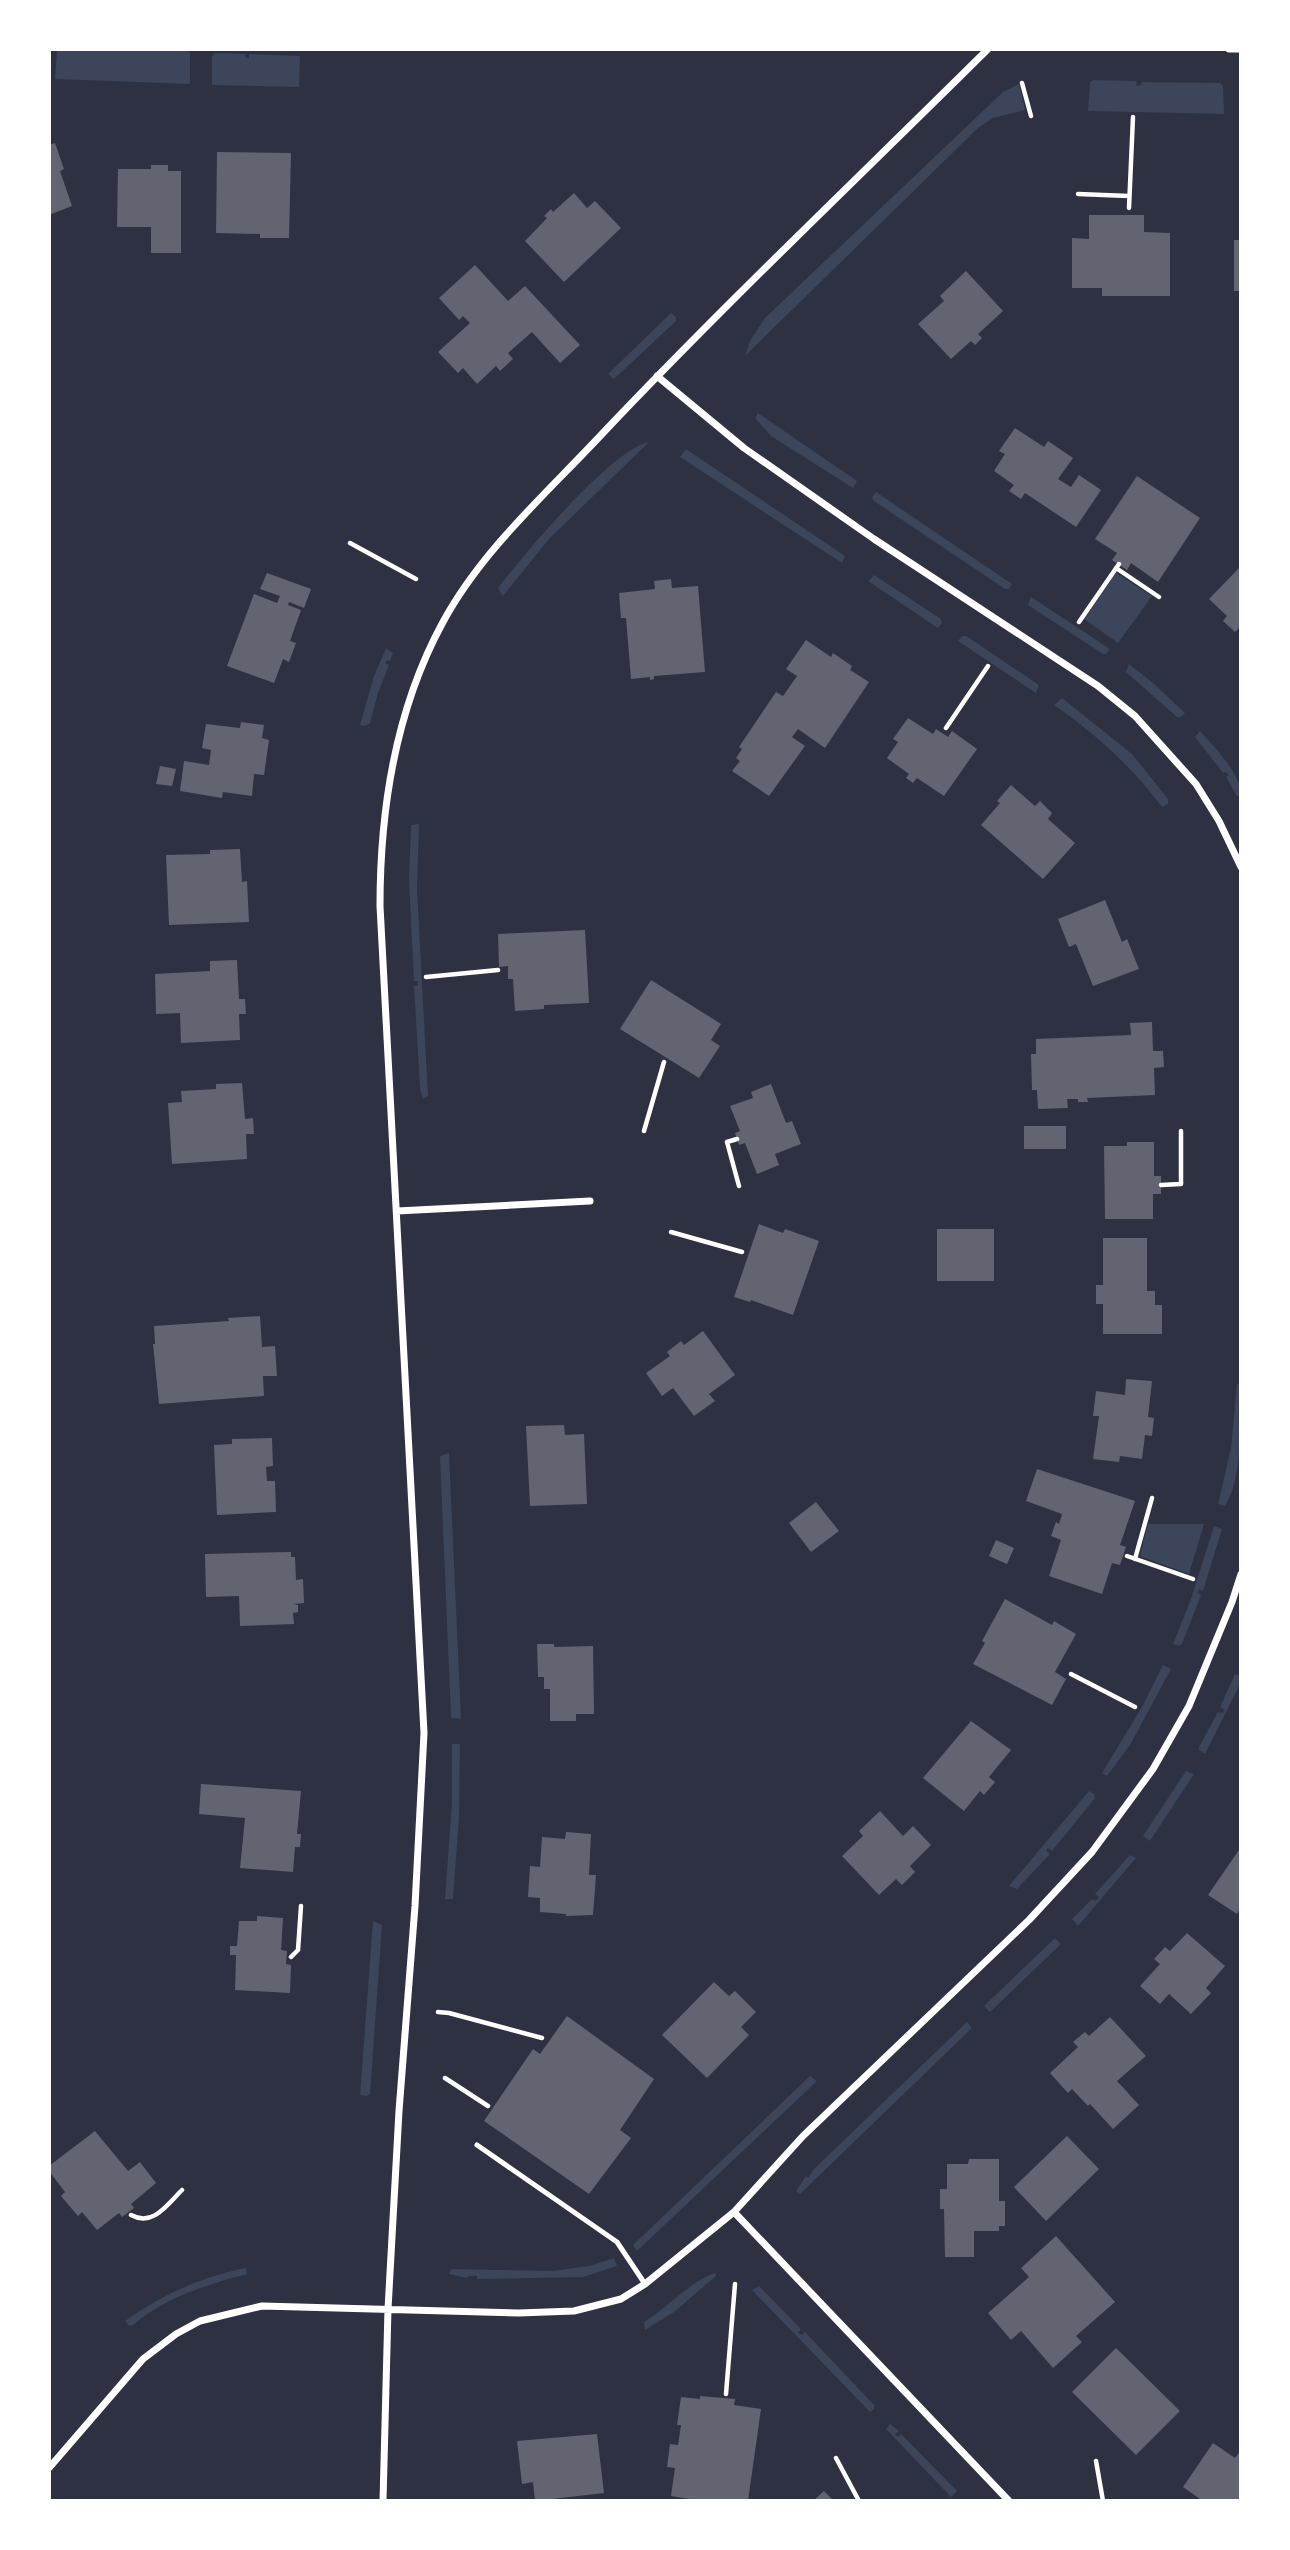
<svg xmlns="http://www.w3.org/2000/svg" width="1290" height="2550" font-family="Cabin,sans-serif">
  <rect width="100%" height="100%" fill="#2d3142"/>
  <path fill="#3c4559" d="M57 49 188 51 190 53V84L55 79Z
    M215 53 245 54 246 58H249V54L300 56 299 87 212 85V56Z
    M1093 80 1136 81 1137 86 1141 85 1142 82 1220 83 1223 86 1224 114 1088 111 1090 82Z
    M1019 84 1025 110 993 118 978 128 745 356 751 339 765 318 1003 92Z
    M671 313 676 317V321L614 379 608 374Z
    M758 413 857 481 853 488 771 436 755 418Z
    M649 442 549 539 503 596 498 588C523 555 612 449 649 442Z
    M686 449 845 556 842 563 680 457Z
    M876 492 1012 584 1009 589H1005L874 501 872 497Z
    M1116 573 1152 596 1118 643 1084 619Z
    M874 575 941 619 942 623 938 628 868 581Z
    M1031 597 1110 649 1106 654H1103L1028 605Z
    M962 636H966L1039 685 1036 693 958 641Z
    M386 648 393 653 390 661 387 660 385 663 389 665 378 693 370 723 365 726 360 725 374 676Z
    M1129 664 1153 683 1185 713 1180 718 1177 717 1126 672Z
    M1062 698 1132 754 1168 799V804L1162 807C1130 765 1097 735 1054 705Z
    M1200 731C1215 748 1241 773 1241 796H1237L1226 777 1229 775 1226 772 1223 773 1195 737Z
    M419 824 417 889 428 1096 423 1099 420 1089 414 986 418 985V981H414L409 880 411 825Z
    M1237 1384H1241C1241 1415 1243 1480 1225 1506L1218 1504 1231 1448Z
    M449 1453 461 1719 451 1718 440 1456Z
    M1148 1524H1204L1189 1574 1140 1556Z
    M1214 1526 1222 1529 1203 1591 1199 1589 1198 1593 1201 1595 1182 1644 1179 1646 1173 1644 1191 1599Z
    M1163 1665 1171 1669 1130 1745 1107 1776 1102 1773 1142 1707Z
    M1235 1674 1241 1676V1682L1205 1754 1198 1749 1218 1712 1222 1713 1225 1710 1220 1707Z
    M452 1744H460L459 1817 453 1899H445L452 1802Z
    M1186 1771 1194 1774 1150 1841 1143 1836Z
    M1089 1791 1094 1794 1095 1798 1052 1851 1048 1848 1046 1850 1050 1854 1017 1889 1009 1886Z
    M1130 1855 1136 1858 1078 1926 1072 1919 1092 1899 1096 1901 1099 1897 1095 1894Z
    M373 1921 382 1925 370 2094 367 2096 360 2095Z
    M1055 1938 1061 1944 990 2012 984 2006Z
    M967 2022 972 2028 800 2194 796 2191 806 2176 808 2178 814 2169Z
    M810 2076 817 2081 637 2251 633 2245Z
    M614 2258 617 2266 583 2277 477 2279V2276H468L467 2278 449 2274 451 2269 553 2271 589 2266Z
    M246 2268 247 2274C206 2285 166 2297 133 2325L129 2326 125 2321C163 2294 201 2277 246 2268Z
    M715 2273 716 2276 674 2312 645 2330 644 2322C665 2309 694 2279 715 2273Z
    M759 2286 801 2329 798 2333 802 2335 805 2332 874 2405V2409L870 2412 752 2290Z
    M890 2424 899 2431 895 2434 898 2437 901 2434 957 2491 951 2497 886 2429Z"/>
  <path fill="#626471" d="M55 143 64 169 60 171 72 206 49 215V145Z
    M217 152 291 153 289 238H260V234L216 233Z
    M151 165H168V171H181V253H151V227H117L118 169H151Z
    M574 193 587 208 595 201 621 228 564 282 525 241 547 218 544 216 551 209 553 212Z
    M1089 215H1144V232L1170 233V296H1102V288H1072V238L1089 239Z
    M1234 240H1241V291H1234Z
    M475 265 508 301 525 286 580 345 560 363 532 332 508 353 513 359 500 371 496 366 477 384 463 368 458 373 438 352 470 323 463 316 459 320 439 298Z
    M966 271 1003 311 978 334 982 338 975 345 971 341 951 359 918 324 944 301 940 296Z
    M1015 428 1044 447 1048 441 1073 458 1058 479 1071 487 1079 475 1101 490 1076 527 1025 493 1021 499 1009 491 1014 485 994 471 1005 454 999 451Z
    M1137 476 1200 518 1158 582 1131 563 1127 570 1112 560 1117 553 1095 539Z
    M1241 566V628L1240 627 1235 632 1223 621 1227 616 1209 599Z
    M267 573 311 589 304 608 289 602 288 605 301 610 290 641 296 643 289 662 283 659 274 683 227 666 254 594 277 603 280 596 260 589Z
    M671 579 672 588 698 586 705 672 654 676V679L650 680V677L631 679 626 618H621L619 593 655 589 654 581Z
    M806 640 831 657 833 653 852 666 850 670 869 682 825 748 798 729 792 737 805 746 769 796 732 771 740 761 736 758 742 749 739 747 776 692 783 696 797 676 786 669Z
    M908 718 933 734 936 729 948 737 952 731 977 749 944 796 917 778 913 783 906 778 909 774 887 758 898 742 893 739Z
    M241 722 264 725 262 738 269 740 264 775 254 774 252 796 223 792 222 798 180 791 184 761 209 765 211 750 202 748 206 724 240 728Z
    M160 766 176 769 172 786 156 784Z
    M1011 785 1035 806 1040 801 1052 813 1048 819 1075 843 1043 879 981 825 1000 803 997 801Z
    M240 849 242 882 247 881 249 922 169 925 166 855 210 854V850Z
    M1105 900 1122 942 1127 939 1139 969 1093 986 1076 944 1069 947 1058 919Z
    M585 930 589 1003 544 1005V1009L515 1011 513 979H508V966L499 967 498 934Z
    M237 960 239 999H245L246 1014H239L240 1040 181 1043 180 1013 156 1014 155 974 210 971V961Z
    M651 980 721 1024 711 1040 720 1046 699 1078 620 1029Z
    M1152 1022 1153 1051H1163L1164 1067 1154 1068 1155 1095 1087 1098 1088 1102H1078V1099H1067L1068 1108 1038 1109 1037 1090H1032L1031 1054H1036V1039L1131 1035 1130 1023Z
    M242 1083 245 1119 253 1118 254 1134H246L247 1159 172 1164 168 1103 182 1102 181 1091 216 1089V1084Z
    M771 1084 786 1123 792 1121 801 1144 775 1154 779 1165 757 1174 745 1143 739 1145 735 1133 740 1131 730 1106 753 1098 751 1092Z
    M1024 1126H1066V1149H1024Z
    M1127 1142H1154V1176H1161V1194H1153V1219H1105L1104 1146H1127Z
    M759 1224 783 1233 785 1229 819 1241 793 1315 751 1300 750 1302 734 1297Z
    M937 1229H994V1281H937Z
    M1103 1238H1147V1291H1155V1305H1162V1334H1103V1304H1096V1285H1103Z
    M260 1316 262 1347 275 1346 277 1376H263L264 1396 159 1404 153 1344H155L154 1326 229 1321 228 1318Z
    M703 1331 735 1375 709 1394 715 1401 694 1416 673 1388 662 1396 646 1373 670 1356 667 1352 681 1341 684 1345Z
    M1126 1379 1152 1381 1148 1417 1154 1418 1152 1436 1145 1435 1142 1459 1120 1456 1119 1462 1093 1459 1099 1416H1093L1096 1391 1125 1395Z
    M564 1425 565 1435 584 1434 587 1504 530 1506 526 1426Z
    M272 1438 273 1466 266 1467 267 1481H275L276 1512 217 1515 214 1445 232 1444V1439Z
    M1037 1469 1135 1501 1120 1545 1126 1547 1120 1565 1112 1563 1102 1594 1049 1576 1061 1540 1051 1536 1056 1522 1059 1524 1062 1514 1026 1501Z
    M816 1502 839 1531 811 1552 789 1523Z
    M996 1540 1014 1548 1007 1564 989 1556Z
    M291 1552V1557H295L296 1580 303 1579 304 1603 293 1604 298 1605V1612L293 1613 294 1624 240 1626 239 1596 206 1597 205 1554Z
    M1005 1599 1052 1625 1054 1621 1076 1634 1055 1672 1066 1679 1052 1705 973 1664 985 1643 982 1641Z
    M537 1644H554V1647L593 1646 594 1714H576V1721H550V1689H544V1677H538Z
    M971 1721 1011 1750 989 1777 995 1782 984 1795 980 1791 964 1811 923 1778Z
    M201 1784 301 1791 297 1834H301L300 1847H295L293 1872 240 1868 245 1818 199 1814Z
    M880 1811 903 1836 913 1826 931 1845 910 1866 915 1872 902 1885 896 1879 879 1895 842 1856 863 1836 859 1831Z
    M566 1832 591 1834 589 1875H596L593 1915 566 1916V1914L540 1912V1898L528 1897 530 1866 540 1867 542 1837 565 1839Z
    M1241 1847V1907L1237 1914 1208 1895Z
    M257 1916 283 1918 281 1950 287 1951 286 1964 291 1965 290 1993 235 1990 236 1955H230V1946H237L239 1921H257Z
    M1187 1933 1225 1966 1206 1988 1211 1993 1191 2014 1169 1994 1160 2004 1140 1986 1160 1964 1154 1959 1165 1947 1170 1951Z
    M714 1982 729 1996 735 1991 756 2012 741 2027 749 2035 707 2078 662 2035Z
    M567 2016 654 2079 620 2130 631 2138 589 2194 484 2121 533 2049 540 2054Z
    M1110 2017 1146 2056 1117 2081 1139 2105 1113 2129 1090 2104 1088 2106 1072 2089 1068 2093 1050 2073 1078 2047 1073 2042 1085 2032 1089 2036Z
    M95 2131 128 2171 140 2162 156 2183 131 2204 134 2208 122 2217 119 2213 97 2230 82 2212 78 2216 61 2196 65 2192 49 2171V2166Z
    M1067 2136 1099 2169 1046 2221 1014 2187Z
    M969 2159H999V2201H1005V2226H999V2231H974V2257H945L944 2209H940V2189H947V2164H968Z
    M1056 2236 1115 2302 1076 2336 1082 2342 1053 2368 1021 2331 1011 2340 988 2313 1029 2277 1021 2268Z
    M1116 2348 1180 2411 1136 2455 1072 2392Z
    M700 2396 735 2399 734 2405 761 2409 748 2501H701L671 2496 675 2468 667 2467 670 2444 678 2445 681 2425H677L681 2397 700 2399Z
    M597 2434 604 2493 535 2501 533 2482 522 2484 517 2441Z
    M1213 2443 1235 2458 1241 2450V2501H1199L1200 2499 1183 2487Z
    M824 2491 834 2501H813Z"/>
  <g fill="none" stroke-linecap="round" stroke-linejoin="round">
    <path stroke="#fff" stroke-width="4.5" d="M1022 83 1031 116
      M1078 194 1129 196
      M1129 208 1133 117
      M350 543 416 579
      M1116 568 1159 597
      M1079 622 1119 564
      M946 728 988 666
      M426 977 498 970
      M644 1131 664 1062
      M737 1139 727 1142 739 1186
      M1161 1185 1181 1184V1131
      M671 1232 742 1252
      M1127 1556 1193 1579
      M1135 1559 1152 1498
      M1071 1674 1135 1707
      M291 1957 298 1950 301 1906
      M438 2012 449 2013 542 2038
      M445 2078 488 2106
      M131 2215C153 2227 167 2205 182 2190
      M726 2394 735 2284
      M836 2458 859 2501
      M1096 2461 1103 2501"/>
    <path stroke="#fff" stroke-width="5" d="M477 2145 617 2242 645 2284"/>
    <path stroke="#fff" stroke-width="7" d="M1229 49H1241
      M657 376 744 448 874 539 1098 686 1135 716 1196 784 1219 821 1241 867
      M397 1211 590 1201
      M734 2212 1009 2501
      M49 2468 143 2359 176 2334 200 2321 262 2306 519 2313 574 2311 621 2299 645 2284 734 2212 803 2136 1029 1920 1092 1852 1153 1769 1189 1706 1232 1602 1241 1574
      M383 2501 388 2309 399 2111 415 1906 424 1733 380 906C380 809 396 708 443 622 482 550 547 493 602 434 727 302 859 177 988 49"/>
  </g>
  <rect width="1290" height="2550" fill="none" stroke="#ffffff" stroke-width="102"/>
</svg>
